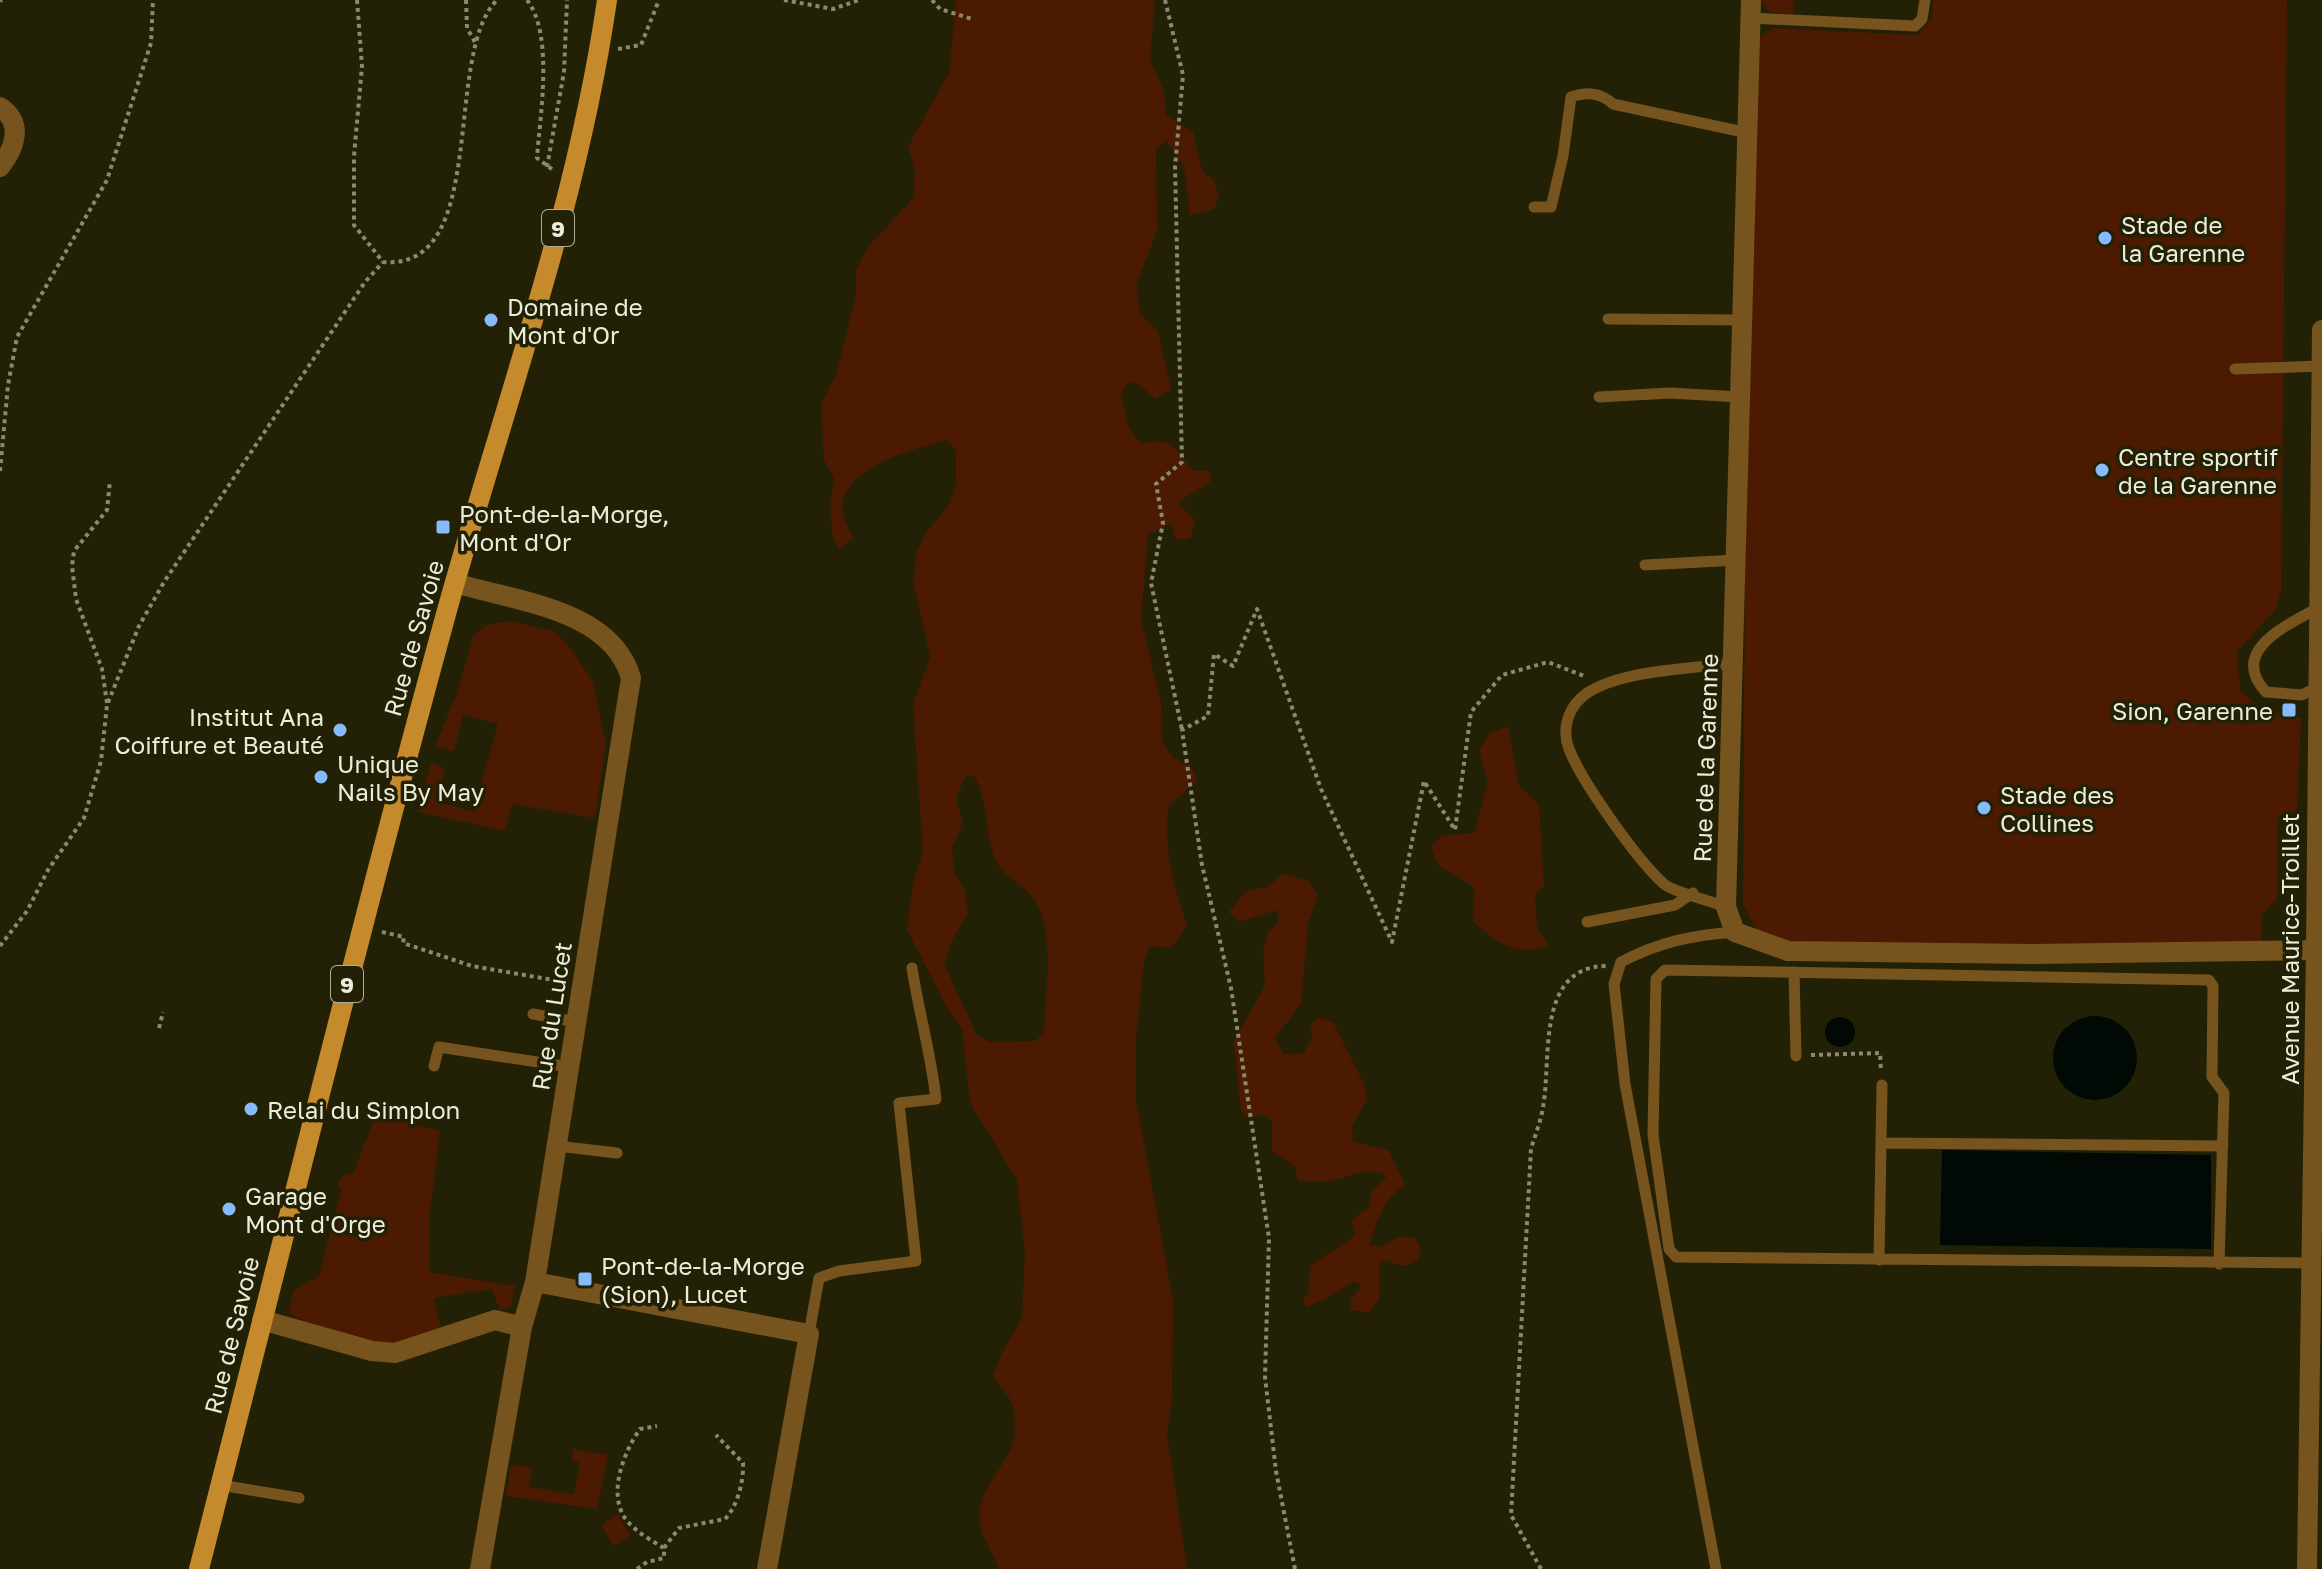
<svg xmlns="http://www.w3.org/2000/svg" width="2322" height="1569" font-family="'Golos Text',sans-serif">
  <rect width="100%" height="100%" fill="#232105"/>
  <path fill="#4c1a00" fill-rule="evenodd" d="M956 0H1155L1150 60 1164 92 1166 115 1193 132 1202 171 1214 180 1219 197 1214 209 1190 215 1184 166 1166 140 1156 149 1157 231 1136 285 1140 314 1158 331 1171 390 1155 399 1140 385 1128 382 1121 394 1129 428 1141 444C1172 436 1174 447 1193 471L1209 470 1211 481 1177 503 1195 520 1190 539H1176L1171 523 1148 535 1141 620 1161 703 1162 740 1172 756 1192 769 1197 781 1169 805C1163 847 1173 886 1187 925L1172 948 1150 946 1144 962 1136 1039V1101L1173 1300 1172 1395 1167 1434 1187 1569H999C994 1556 985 1542 981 1529 969 1481 1028 1463 1013 1407 1011 1397 999 1386 993 1376L1001 1355 1022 1318 1025 1253 1017 1180 970 1103 962 1029 947 1008 907 929 913 883 923 852 913 705 930 657 913 580 917 551 927 531 950 504 956 484V451L946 440C902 452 810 477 854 537L840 550 833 537 830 510 834 478 824 460 821 405 837 372 856 295V269L869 246 913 198 915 169 908 147 949 73ZM966 774 975 777C988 803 985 827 993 854 999 877 1027 884 1037 904 1055 939 1045 994 1044 1032L1036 1041 990 1042 977 1035 945 966 950 944 968 913 965 890 955 875 952 848 963 822 956 799Z
    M1762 0H1794L1793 14 1769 11Z
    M1933 0H2287L2281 591 2275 611 2237 651 2240 690 2262 710 2301 718 2297 810 2278 822 2277 898 2262 915 2261 943 1786 946 1758 933 1743 904 1745 578 1758 38 1774 28 1917 35 1932 18Z
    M509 621 554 631 572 650 593 682 606 744 595 818 512 804 505 831 418 812 431 763 445 768 436 801 473 812 498 724 463 715 454 751 435 746 457 694 473 637 486 625Z
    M1508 726 1519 786 1539 804 1544 886 1535 896 1537 928 1549 946C1515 956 1497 944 1473 921L1474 887 1439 866 1431 848 1442 836 1474 833 1488 782 1479 750 1490 733Z
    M1283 874 1308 881 1318 895 1308 923 1301 1004 1275 1038 1283 1054H1303L1312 1039 1310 1025 1319 1018 1333 1022 1363 1082 1368 1099 1352 1125 1353 1141 1389 1151 1405 1184C1385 1198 1376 1221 1370 1244L1380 1247 1399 1237H1414L1420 1247 1419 1260C1406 1267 1399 1267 1387 1260L1379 1263V1300L1369 1313 1351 1310V1299L1362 1286 1354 1281C1342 1290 1321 1302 1306 1307L1303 1299 1308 1294 1310 1266 1355 1236 1351 1220 1368 1208 1372 1192 1387 1176C1366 1164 1349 1178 1331 1181 1321 1183 1309 1180 1298 1181L1294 1165 1272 1152V1121L1265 1115 1246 1117 1241 1110 1234 1042 1265 985 1263 949 1268 933 1279 921 1277 910 1239 922 1229 912 1246 891 1267 887Z
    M380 1104 413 1111V1125L440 1130 429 1220V1272L515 1286 511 1306 500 1310 492 1289 434 1298 441 1329C425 1336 405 1345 386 1345 370 1345 298 1324 289 1312L293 1291 319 1276 341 1191 337 1182 348 1173 353 1174Z
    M573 1449 608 1455 597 1509 506 1496 511 1465 532 1468 529 1487 574 1494 580 1463 572 1461Z
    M617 1514 631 1535 614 1546 601 1525Z"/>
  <path fill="#000904" d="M2053 1058a42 42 0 1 1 84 0a42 42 0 1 1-84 0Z
    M1825 1032a15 15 0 1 1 30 0a15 15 0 1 1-30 0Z
    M1942 1150 2211 1155V1249L1940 1245Z"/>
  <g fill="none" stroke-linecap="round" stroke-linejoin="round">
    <path stroke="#8a8972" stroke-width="4" stroke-dasharray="4 4" stroke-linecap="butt" d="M357 0 362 66 354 156V225L383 262C491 271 442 54 497 0
      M466 0 467 28 476 44
      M527 0C554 35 540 115 537 158L553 170
      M784 0 833 9 859 0
      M932 0 940 9 972 19
      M1165 0 1183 75 1175 167 1182 462 1156 484 1163 523 1151 583 1182 730
      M0 1 2 0
      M618 49 641 45 659 0
      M547 167 564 72 567 0
      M0 471 8 385 17 337 107 180 151 43 153 0
      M107 703 102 669 76 599 72 566 74 551 107 510 110 481
      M382 932 404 937 403 943 472 966 565 982
      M0 946 27 911 48 870 84 818 101 761 107 705 139 626 164 582 365 282 383 262
      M159 1028 163 1012
      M1811 1055 1880 1053 1881 1071
      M664 1548 679 1528 725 1519C737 1507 744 1481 743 1463L716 1435
      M637 1569 647 1562 664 1558V1548C652 1541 638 1533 628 1522 606 1497 623 1453 640 1429L657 1426
      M1295 1569 1276 1471 1265 1377 1269 1238 1231 988 1202 865 1182 730 1208 716 1214 654 1233 666 1257 609 1321 789 1392 942 1424 781 1455 830 1471 712 1502 675 1548 662 1584 676
      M1541 1569 1511 1515 1531 1149C1535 1135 1541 1121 1543 1107 1552 1060 1535 967 1606 966"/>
    <path stroke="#77541d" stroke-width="11" d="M1750 18 1915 26 1922 19 1925 0
      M1534 207H1551L1563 156 1571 97C1587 92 1600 92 1613 104L1748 133
      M1608 319 1742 320
      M2235 369 2322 366
      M1599 397 1670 393 1740 397
      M1645 565 1737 560
      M2317 687 2302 695 2266 692C2228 651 2287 625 2318 608
      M1726 907C1712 901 1673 892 1664 884 1637 860 1582 782 1569 749 1562 731 1567 711 1581 698 1611 670 1693 669 1734 663
      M1587 922 1675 905 1693 893
      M1794 972 1796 1056
      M533 1014 577 1022
      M434 1066 439 1047 570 1067
      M1881 1143 2223 1146
      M557 1146 617 1153
      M1879 1260 1882 1085
      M2219 1264 2224 1093 2212 1077 2213 986 2209 980 1665 970 1656 979 1653 1135 1669 1249 1676 1257 2312 1263
      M809 1334 819 1278 839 1271 916 1261 899 1103 936 1099C931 1054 919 1013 912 968
      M220 1485 299 1498
      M1716 1569 1625 1084 1614 984 1621 962C1659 942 1693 935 1735 932"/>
    <path stroke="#77541d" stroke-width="20" d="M1751 0 1726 907 1735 932 1788 951 2032 954 2316 950 2322 330
      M0 107C24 123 15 148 0 167
      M455 583C514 601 612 609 631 678L535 1282 522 1327 480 1569
      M535 1282 809 1334 767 1569
      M262 1320 372 1351 395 1353 495 1320 522 1327"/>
    <path stroke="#77541d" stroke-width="20" d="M2307 1569 2316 950"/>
    <path stroke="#c58a2c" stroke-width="20" d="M199 1569C281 1251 359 931 446 614 502 411 577 209 607 0"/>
  </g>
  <g fill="#86bbfb" stroke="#232105" stroke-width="3">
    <circle cx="2105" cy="238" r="8"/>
    <circle cx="491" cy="320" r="8"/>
    <circle cx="2102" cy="470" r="8"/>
    <rect x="435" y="519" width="16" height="16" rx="4"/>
    <rect x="2281" y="702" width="16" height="16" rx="4"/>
    <circle cx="340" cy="730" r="8"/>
    <circle cx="321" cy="777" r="8"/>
    <circle cx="1984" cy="808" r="8"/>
    <circle cx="251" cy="1109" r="8"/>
    <circle cx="229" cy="1209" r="8"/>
    <rect x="577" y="1271" width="16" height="16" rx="4"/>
  </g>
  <g text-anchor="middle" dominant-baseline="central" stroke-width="7" stroke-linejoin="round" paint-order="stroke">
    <g fill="#232105" stroke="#b0af9b" stroke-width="2">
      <rect x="542" y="210" width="32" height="36" rx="6"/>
      <rect x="331" y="966" width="32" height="36" rx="6"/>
    </g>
    <g font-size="22" font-weight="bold" fill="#ececdb">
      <text x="558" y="228">9</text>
      <text x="347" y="984">9</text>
    </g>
    <g font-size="24" fill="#ececdb" stroke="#232105" text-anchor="start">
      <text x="2121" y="224">Stade de<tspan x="2121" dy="28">la Garenne</tspan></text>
      <text x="507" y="306">Domaine de<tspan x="507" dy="28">Mont d'Or</tspan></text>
      <text x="2118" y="456">Centre sportif<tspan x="2118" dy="28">de la Garenne</tspan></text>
      <text x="459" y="513">Pont-de-la-Morge,<tspan x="459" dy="28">Mont d'Or</tspan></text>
      <text x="2273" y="710" text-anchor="end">Sion, Garenne</text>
      <text x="324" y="716" text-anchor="end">Institut Ana<tspan x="324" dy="28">Coiffure et Beauté</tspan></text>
      <text x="337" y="763">Unique<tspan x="337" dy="28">Nails By May</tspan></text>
      <text x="2000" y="794">Stade des<tspan x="2000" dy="28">Collines</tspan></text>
      <text x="267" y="1109">Relai du Simplon</text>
      <text x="245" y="1195">Garage<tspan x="245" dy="28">Mont d'Orge</tspan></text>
      <text x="601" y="1265">Pont-de-la-Morge<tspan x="601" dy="28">(Sion), Lucet</tspan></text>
    </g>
    <g font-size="24" fill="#ececdb" stroke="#232105">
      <text transform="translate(413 638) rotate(-74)">Rue de Savoie</text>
      <text transform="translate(1705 758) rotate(-88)">Rue de la Garenne</text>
      <text transform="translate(2289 949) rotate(-90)">Avenue Maurice-Troillet</text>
      <text transform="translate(551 1016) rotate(-81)">Rue du Lucet</text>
      <text transform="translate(231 1335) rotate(-76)">Rue de Savoie</text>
    </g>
  </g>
</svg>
